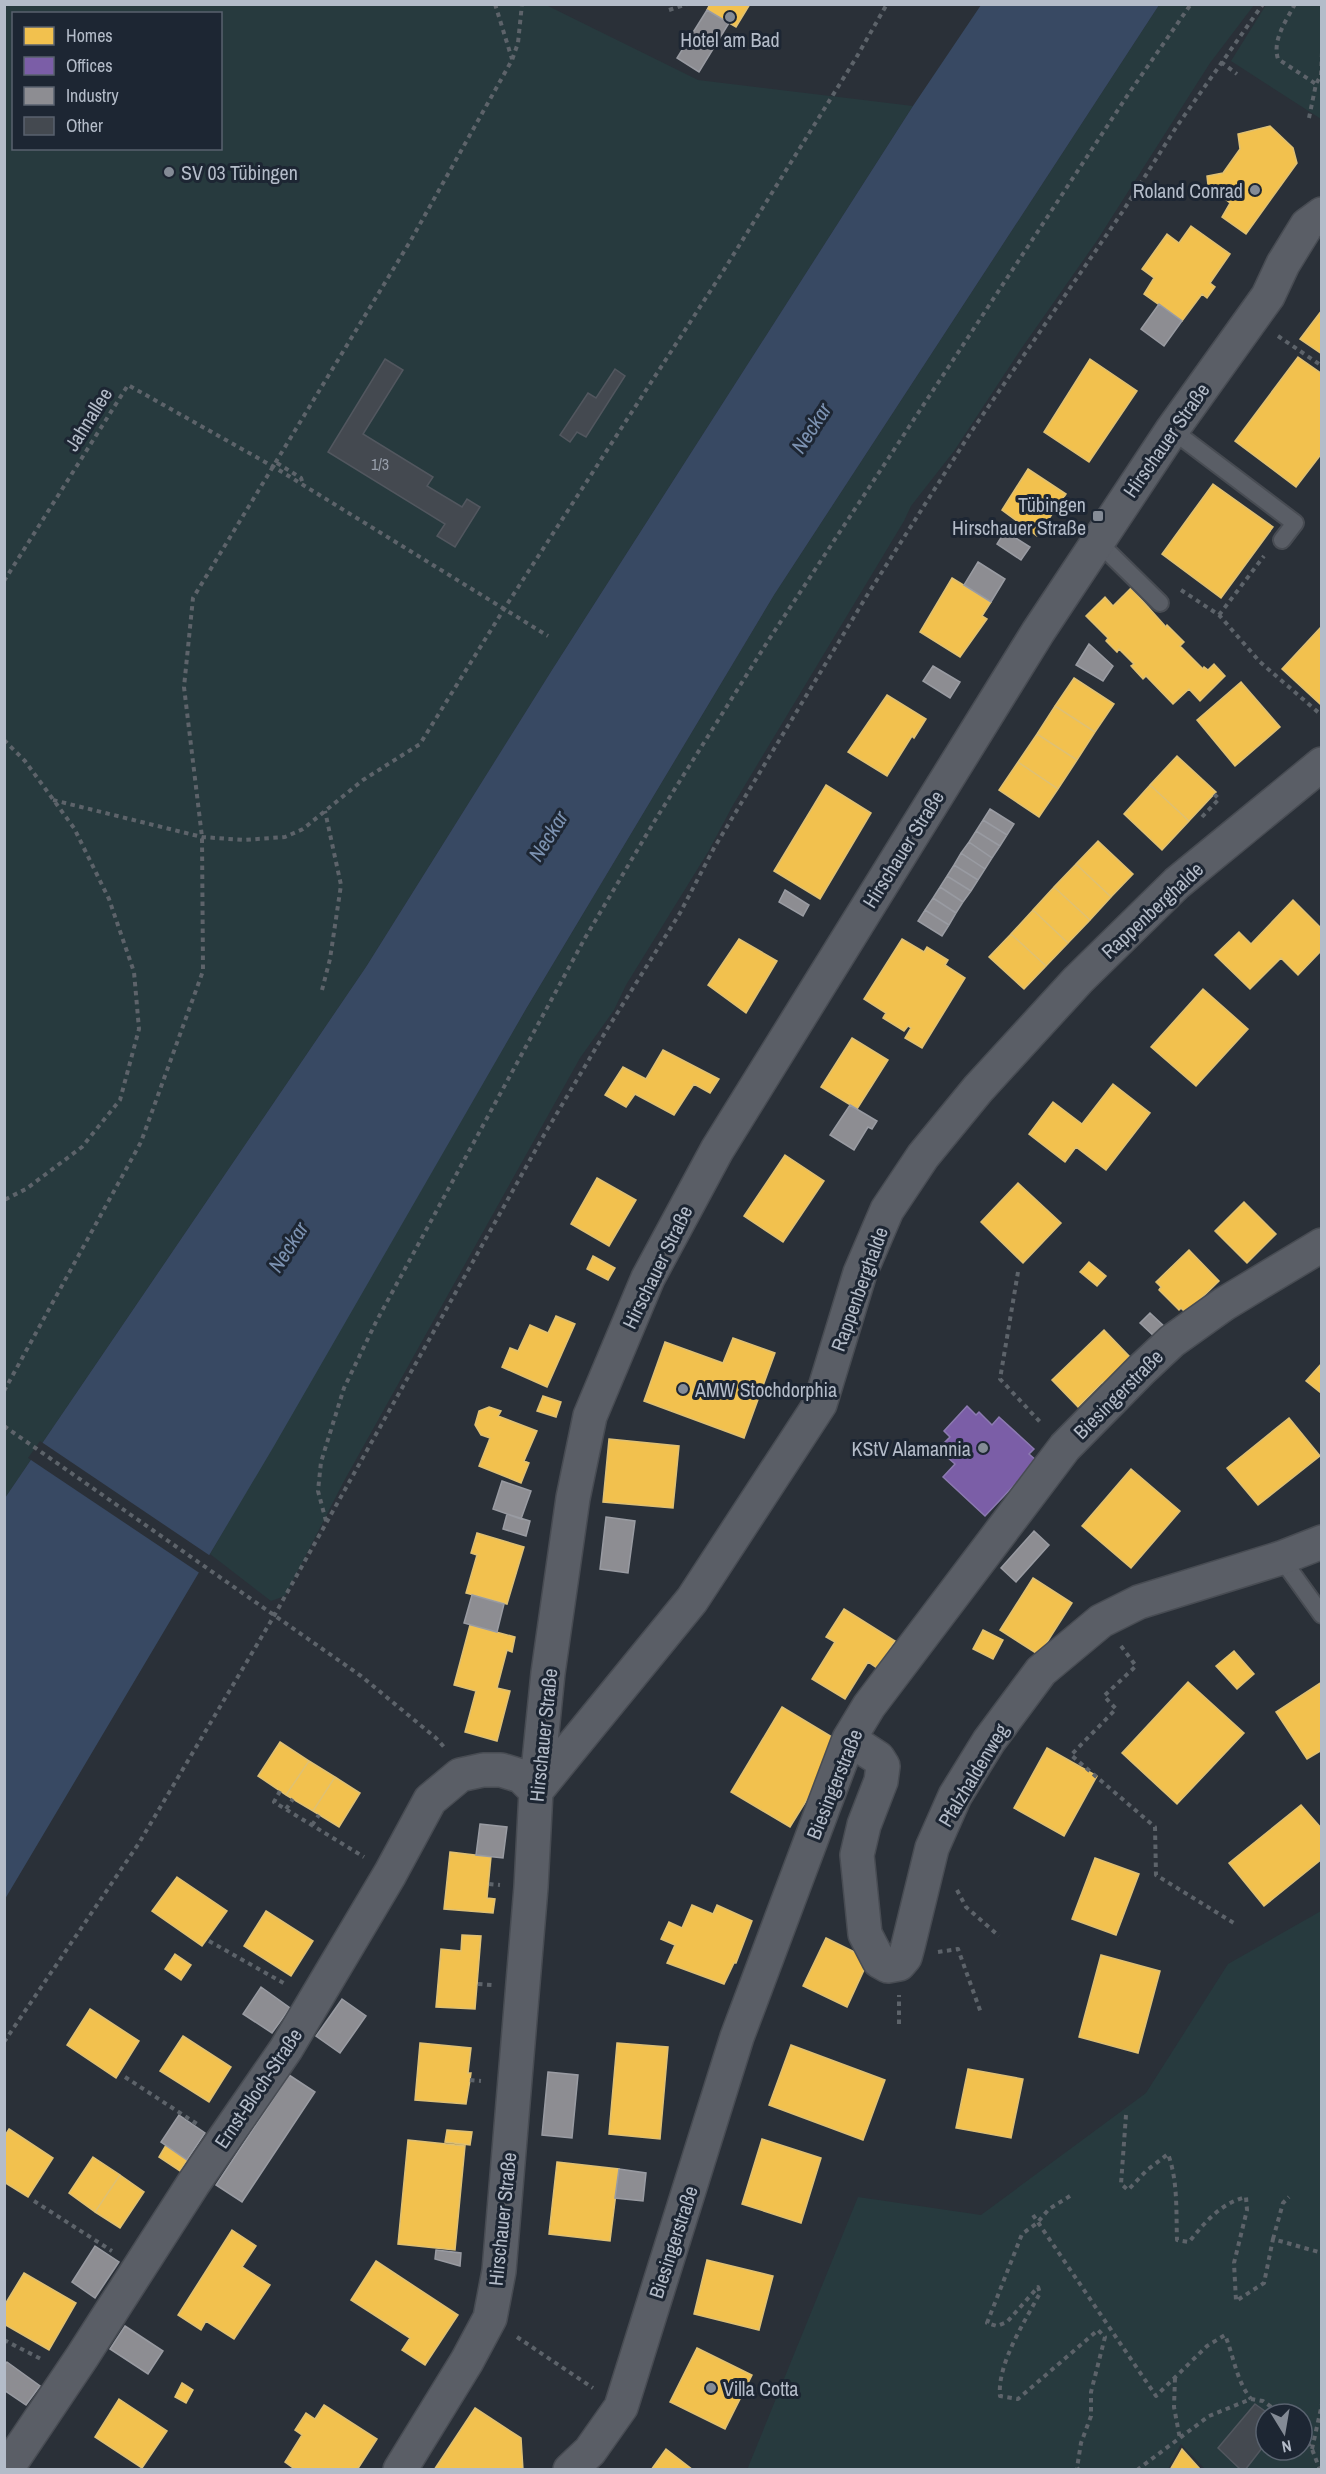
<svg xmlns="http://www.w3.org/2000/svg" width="1326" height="2474" font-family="'Archivo Narrow',sans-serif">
  <rect width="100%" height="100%" fill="#2a3038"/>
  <path fill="#273a3e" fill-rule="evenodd" d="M5 5H546L698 80 913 106 552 670 366 967 5 1498ZM14 14H220V148H14Z
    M1159 5H1254L1210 63 1096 242 1021 349 954 451 911 506 904 521 733 805 708 852 626 985 614 1010 580 1058 344 1481 285 1596 271 1601 210 1554 526 1009 774 595Z
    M1266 5H1321V119L1231 61Z
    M1321 1911V2469H1205L1181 2444 1168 2469 747 2470 858 2197 981 2215 1146 2093 1228 1964ZM1266 2414H1302V2450H1266Z"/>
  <path fill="#384963" d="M981 5H1159L774 595 526 1009 274 1446 5 1899V1498L366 967 552 670 913 106Z"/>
  <path fill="#2a3038" d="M40 1441 212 1557 201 1574 28 1458Z"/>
  <path fill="#f2c14e" stroke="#dfc073" stroke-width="1.5" d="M710 4H750L736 27 707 10Z
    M1270 126 1293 148 1297 163 1246 234 1222 217 1230 203 1208 185 1207 176 1223 173 1240 149 1238 134Z
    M1191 226 1230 254 1210 283 1215 287 1207 298 1202 294 1182 321 1144 294 1154 278 1142 269 1167 234 1179 243Z
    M1322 310V354L1300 339Z
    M1298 357 1322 374V453L1296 487 1235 441Z
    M1090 359 1137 391 1089 462 1044 432Z
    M1028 469 1066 494 1037 536 1002 510Z
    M1213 484 1273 527 1221 598 1162 554Z
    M952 578 991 602 982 616 987 619 960 657 920 632Z
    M1131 588 1166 627 1167 625 1184 642 1180 646 1203 669 1204 667 1208 670 1214 664 1225 676 1200 701 1189 689 1173 704 1146 676 1143 679 1131 666 1134 664 1119 649 1117 652 1106 641 1108 638 1086 616 1105 597 1113 606Z
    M1322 626V702L1320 704 1282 669Z
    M1074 678 1114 704 1095 732 1055 706Z
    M1241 682 1280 727 1235 766 1197 720Z
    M887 695 926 719 914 738 912 736 887 776 848 752Z
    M1055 706 1095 732 1077 760 1037 734Z
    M1037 734 1077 760 1058 789 1018 762Z
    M1177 756 1216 792 1189 821 1150 785Z
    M1018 762 1058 789 1039 817 999 790Z
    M826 785 871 813 820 899 774 871Z
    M1150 785 1189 821 1162 850 1124 814Z
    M1098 841 1133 874 1111 897 1076 864Z
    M1076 864 1111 897 1090 920 1054 887Z
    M1054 887 1090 920 1068 943 1033 910Z
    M1293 900 1322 929V950L1298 975 1281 958 1250 989 1215 955 1239 932 1251 944Z
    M1033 910 1068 943 1046 966 1011 934Z
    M1011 934 1046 966 1024 989 989 957Z
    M739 939 777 961 746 1013 708 985Z
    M902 939 924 952 927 947 948 960 945 965 965 978 922 1048 905 1038 911 1028 908 1026 904 1031 883 1018 886 1013 864 999Z
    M1203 989 1248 1029 1196 1086 1151 1047Z
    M852 1038 888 1060 857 1109 821 1087Z
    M663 1050 719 1079 710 1093 694 1084 674 1115 635 1094 626 1107 605 1095 623 1067 646 1079Z
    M1113 1084 1150 1113 1106 1170 1076 1147 1065 1162 1029 1134 1053 1102 1082 1124Z
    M785 1155 824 1181 783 1242 744 1216Z
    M597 1178 636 1200 609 1246 571 1224Z
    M1018 1183 1061 1223 1023 1263 981 1222Z
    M1244 1202 1276 1234 1247 1263 1215 1231Z
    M1189 1250 1219 1281 1186 1313 1181 1308 1179 1310 1159 1290 1161 1287 1156 1282Z
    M593 1256 615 1268 608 1280 587 1269Z
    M1089 1262 1106 1276 1097 1286 1080 1272Z
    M556 1316 575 1324 547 1387 502 1367 510 1348 518 1351 530 1325 548 1333Z
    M1104 1330 1130 1357 1117 1370 1122 1375 1109 1388 1103 1382 1078 1407 1052 1380Z
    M733 1338 775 1353 744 1438 644 1401 665 1342 723 1363Z
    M1322 1363V1392L1321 1393 1306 1381Z
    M543 1396 561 1402 556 1417 537 1411Z
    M489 1407 501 1411 498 1416 537 1431 524 1461 529 1463 521 1483 479 1466 490 1438 481 1435 475 1425 479 1411Z
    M1289 1418 1320 1456 1258 1505 1227 1468Z
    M609 1439 679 1446 673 1508 603 1502Z
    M1131 1469 1180 1511 1131 1568 1082 1526Z
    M477 1533 524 1547 507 1604 466 1593 477 1555 471 1553Z
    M1033 1578 1072 1603 1039 1655 1000 1630Z
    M844 1609 895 1641 877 1668 868 1662 845 1699 812 1679 835 1642 826 1637Z
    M470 1625 515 1637 512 1652 507 1650 497 1688 510 1691 497 1741 465 1732 476 1691 454 1685Z
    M983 1630 1003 1640 993 1659 973 1649Z
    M1234 1651 1254 1674 1237 1689 1216 1666Z
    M1188 1682 1244 1733 1177 1804 1122 1753Z
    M1322 1682V1750L1307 1759 1276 1712Z
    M782 1707 842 1743 790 1827 731 1792Z
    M280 1742 309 1761 286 1795 258 1776Z
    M1047 1748 1097 1776 1064 1836 1014 1808Z
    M309 1761 335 1777 313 1811 286 1795Z
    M335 1777 360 1793 339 1827 313 1811Z
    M1301 1805 1322 1829V1859L1264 1906 1229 1863Z
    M450 1852 491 1857 487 1898 495 1899 493 1913 444 1909Z
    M1095 1858 1139 1874 1116 1935 1072 1919Z
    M177 1877 227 1911 202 1946 152 1911Z
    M692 1905 713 1914 717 1905 752 1921 736 1963H734L724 1984 667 1963 675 1945 661 1939 669 1922 682 1928Z
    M266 1911 313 1941 291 1976 244 1946Z
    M462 1935 481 1936 475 2009 436 2007 441 1949 461 1951Z
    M826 1938 869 1959 847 2007 803 1986Z
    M175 1954 191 1965 181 1980 165 1969Z
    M1101 1955 1160 1971 1138 2053 1079 2037Z
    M90 2009 139 2041 116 2078 67 2045Z
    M183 2036 231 2067 209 2102 160 2071Z
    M420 2043 471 2048 468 2073H471L470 2080 466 2104 415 2100Z
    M617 2043 668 2047 660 2139 609 2134Z
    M791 2045 885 2080 863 2140 769 2105Z
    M968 2069 1023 2079 1011 2138 956 2128Z
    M9 2129 53 2158 28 2197 4 2182V2137Z
    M447 2130 472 2132 470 2145 445 2142Z
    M762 2139 821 2158 801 2223 742 2204Z
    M408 2140 465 2146 455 2250 398 2244Z
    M166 2145 187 2160 180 2171 159 2157Z
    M93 2157 120 2175 95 2212 69 2193Z
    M557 2162 619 2169 610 2241 549 2234Z
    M120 2175 144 2192 120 2228 95 2212Z
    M232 2230 256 2246 242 2267 270 2285 234 2339 206 2321 201 2330 178 2315Z
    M707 2260 773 2276 759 2330 694 2314Z
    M376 2261 458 2315 425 2365 402 2350 410 2338 351 2300Z
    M24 2273 76 2303 49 2350 4 2324V2306Z
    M697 2348 752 2375 725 2429 670 2402Z
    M182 2383 193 2390 186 2403 175 2397Z
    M119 2399 167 2431 142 2468 95 2437Z
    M324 2405 377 2439 357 2470H296L285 2462 302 2435 295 2430 306 2413 315 2419Z
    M475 2408 521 2438 523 2470H434Z
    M666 2449 693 2470H651Z
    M1182 2449 1200 2469 1170 2470Z"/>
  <path fill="#7b5ea7" stroke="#8c7ab1" stroke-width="1.5" d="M967 1406 976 1415 979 1412 992 1425 999 1417 1034 1449 1029 1454 1037 1461 985 1516 943 1477 955 1464 938 1449 950 1437 944 1431Z"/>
  <path fill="#8d8d92" stroke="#999ba2" stroke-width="1.5" d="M707 10 729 23 699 72 677 58Z
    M1159 304 1182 321 1164 346 1141 329Z
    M1005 531 1030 547 1021 560 997 544Z
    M978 562 1005 579 991 602 964 585Z
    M1089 644 1113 666 1103 681 1076 665Z
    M933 666 960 682 950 698 923 681Z
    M990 809 1014 824 1007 835 983 820Z
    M983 820 1007 835 1000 846 976 831Z
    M976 831 1000 846 992 858 969 842Z
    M969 842 992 858 985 869 961 853Z
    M961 853 985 869 978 880 954 865Z
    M954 865 978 880 971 891 947 876Z
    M947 876 971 891 963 902 940 887Z
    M940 887 963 902 956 913 933 898Z
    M785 890 809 905 803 916 779 902Z
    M933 898 956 913 949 925 925 910Z
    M925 910 949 925 942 936 918 921Z
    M850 1105 877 1121 872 1129 868 1127 854 1150 830 1135Z
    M1150 1313 1166 1328 1156 1338 1140 1323Z
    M502 1481 531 1491 521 1519 493 1509Z
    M507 1514 530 1521 526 1536 503 1529Z
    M606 1517 635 1521 628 1573 600 1569Z
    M1034 1531 1049 1545 1016 1582 1001 1568Z
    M472 1595 504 1604 497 1632 464 1623Z
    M480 1824 507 1827 503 1858 476 1855Z
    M261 1987 290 2008 272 2033 243 2014Z
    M342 1999 366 2016 340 2053 316 2036Z
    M548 2072 578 2075 572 2138 542 2135Z
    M289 2075 315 2092 242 2202 216 2185Z
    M179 2115 205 2133 187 2160 161 2142Z
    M619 2169 646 2173 643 2201 615 2198Z
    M95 2246 119 2262 95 2298 72 2282Z
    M436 2250 461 2253 460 2266 435 2259Z
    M125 2326 163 2351 148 2374 110 2349Z
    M7 2362 40 2386 26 2405 4 2390V2366Z"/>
  <path fill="#444950" stroke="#52575f" stroke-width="1.5" d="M385 359 403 370 363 434 433 477 427 486 462 507 467 499 480 507 455 547 437 536 445 524 328 452Z
    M615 369 625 376 586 437 577 432 570 442 560 435 588 393 596 398Z
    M1255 2404 1269 2414H1266V2443L1245 2470H1241L1218 2448Z"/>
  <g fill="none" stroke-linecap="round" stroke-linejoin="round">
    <g stroke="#484c53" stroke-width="20">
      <path id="service" d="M1172 430 1295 523 1282 540
        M1097 541 1160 603
        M1281 1558 1322 1615"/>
    </g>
    <g stroke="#484c53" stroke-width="36">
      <path id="minor" d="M849 1739 878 1758 883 1766 881 1781 864 1825 857 1855 865 1934 879 1961 888 1966 899 1964 905 1957 908 1946 932 1848 955 1796 989 1741 1041 1671 1101 1621 1139 1602 1281 1558 1322 1542
        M536 1791 692 1600 820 1404 860 1273 887 1210 923 1156 978 1089 1078 980 1177 883 1322 764
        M6 2470 82 2357 193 2184 286 2049 390 1874 430 1800 460 1775 483 1770H501L521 1776 536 1791
        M400 2470 467 2361 490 2318 499 2271 531 1887 536 1791 548 1673 573 1498 590 1416 648 1278 717 1150 1038 632 1172 430 1268 296 1283 264 1307 225 1322 214
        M570 2470 590 2451 621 2407 737 2037 849 1739 869 1706 1065 1447 1141 1370 1172 1341 1224 1304 1322 1245"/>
    </g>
    <path stroke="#5d636a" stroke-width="4" stroke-dasharray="4.5 4.5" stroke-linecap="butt" d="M495 4 512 59
      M1295 4C1286 21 1272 40 1278 59L1316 84
      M669 10 687 4
      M1221 62 1237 74
      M1309 118 1316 84 1321 75 1322 52
      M1278 336 1322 366
      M277 463 301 478 303 484
      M4 581 128 385 274 467 548 636
      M1181 590 1219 615 1260 662 1319 713 1322 711
      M1219 615 1264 556
      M4 740 25 761 74 828 109 899 134 972 139 1029 120 1100 82 1147 26 1189 4 1200
      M53 800 202 837 244 840 285 837 303 829 363 780 420 744 504 609 722 273 856 58 887 4
      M1202 817 1219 799 1214 794
      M322 990 330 959 341 885 325 811
      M1018 1272 1000 1379 1042 1424
      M4 1391 141 1142 203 971 202 837 184 687 193 598 411 240 512 60 518 43 522 4
      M4 1426 361 1676 436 1738 444 1747
      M326 1521 318 1491 321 1462 344 1388 376 1322 585 938 654 822 768 641 1127 96 1191 4
      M1121 1646 1136 1666 1104 1696 1116 1709 1071 1755 1155 1827 1156 1875 1237 1925
      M280 1791 274 1802 364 1857
      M286 1809 293 1799
      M312 1825 319 1815
      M489 1884 500 1885
      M957 1890 966 1907 999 1936
      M209 1941 287 1985
      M938 1952 958 1949 981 2013
      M478 1984 492 1985
      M899 2024V1995
      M4 2042 139 1843 274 1616 544 1135 606 1031 680 913 714 848 866 597 971 432 1123 211 1177 126 1263 4
      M125 2077 197 2124
      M470 2080 481 2081
      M1126 2115 1121 2184 1128 2190 1146 2171 1168 2154C1178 2181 1176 2211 1177 2240L1189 2242C1205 2222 1221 2203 1246 2197L1247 2210 1234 2263 1236 2301 1264 2283 1273 2239 1322 2253
      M1070 2196 1049 2209 1037 2223 1022 2234 987 2323 997 2326 1007 2322 1038 2287 1040 2293C1025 2321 997 2364 1000 2396L1018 2399 1098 2330 1105 2337 1091 2392V2416L1081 2443 1077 2468 1079 2470
      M34 2201 112 2251
      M1033 2215 1156 2396 1207 2346 1225 2335C1234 2357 1236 2380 1251 2399
      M1273 2239 1283 2203 1289 2197
      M517 2337 593 2388
      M4 2340 41 2359
      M1175 2378 1174 2407 1180 2439
      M1302 2435 1312 2449 1320 2470
      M1312 2449 1322 2404
      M1137 2470 1209 2416 1251 2399 1263 2401 1281 2414"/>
    <use href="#service" stroke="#5a5e66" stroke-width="16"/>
    <use href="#minor" stroke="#5a5e66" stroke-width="33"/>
  </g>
  <g fill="#848b96" stroke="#1d2633" stroke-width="2">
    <circle cx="730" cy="17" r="6"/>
    <circle cx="169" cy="172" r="6"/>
    <circle cx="1255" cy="190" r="6"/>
    <rect x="1092" y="510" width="12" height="12" rx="3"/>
    <circle cx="683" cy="1389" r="6"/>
    <circle cx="983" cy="1448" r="6"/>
    <circle cx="711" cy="2388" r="6"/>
  </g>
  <g text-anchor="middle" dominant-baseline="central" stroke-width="6" stroke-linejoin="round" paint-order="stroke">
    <g font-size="16" fill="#989fab">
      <text x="380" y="464">1/3</text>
    </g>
    <g font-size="20" fill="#b4bcc9" stroke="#1d2633" text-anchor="start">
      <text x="730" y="39" text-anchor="middle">Hotel am Bad</text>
      <text x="181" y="172">SV 03 Tübingen</text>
      <text x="1243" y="190" text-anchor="end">Roland Conrad</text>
      <text x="1086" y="504" text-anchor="end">Tübingen<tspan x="1086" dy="23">Hirschauer Straße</tspan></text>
      <text x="695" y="1389">AMW Stochdorphia</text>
      <text x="971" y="1448" text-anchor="end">KStV Alamannia</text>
      <text x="723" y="2388">Villa Cotta</text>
    </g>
    <g font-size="20" fill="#b4bcc9" stroke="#1d2633">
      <text transform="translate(88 419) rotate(-58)">Jahnallee</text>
      <text transform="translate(1166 440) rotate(-55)">Hirschauer Straße</text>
      <text transform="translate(903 849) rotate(-58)">Hirschauer Straße</text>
      <text transform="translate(1152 910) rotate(-43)">Rappenberghalde</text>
      <text transform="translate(657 1267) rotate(-64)">Hirschauer Straße</text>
      <text transform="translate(859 1289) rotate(-70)">Rappenberghalde</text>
      <text transform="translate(1118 1394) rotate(-45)">Biesingerstraße</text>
      <text transform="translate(543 1735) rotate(-84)">Hirschauer Straße</text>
      <text transform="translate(973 1775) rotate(-59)">Pfalzhaldenweg</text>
      <text transform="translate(834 1784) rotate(-68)">Biesingerstraße</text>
      <text transform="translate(258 2088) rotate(-56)">Ernst-Bloch-Straße</text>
      <text transform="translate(502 2219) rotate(-84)">Hirschauer Straße</text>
      <text transform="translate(673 2242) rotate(-72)">Biesingerstraße</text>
    </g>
    <g font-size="21" font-style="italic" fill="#7c92b1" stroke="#1d2633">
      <text transform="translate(811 428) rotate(-57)">Neckar</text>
      <text transform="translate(548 836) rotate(-58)">Neckar</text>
      <text transform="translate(288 1247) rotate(-57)">Neckar</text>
    </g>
  </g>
  <rect width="1326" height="2474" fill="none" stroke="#b4bcc9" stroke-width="12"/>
  <rect x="12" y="12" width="210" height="138" fill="#1d2633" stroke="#59626f" stroke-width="1.5"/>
  <rect x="24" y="27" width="30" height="18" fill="#f2c14e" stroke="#59626f" stroke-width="1.5"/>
  <text x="66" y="42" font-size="18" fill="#b4bcc9">Homes</text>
  <rect x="24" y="57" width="30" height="18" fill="#7b5ea7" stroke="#59626f" stroke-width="1.5"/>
  <text x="66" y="72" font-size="18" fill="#b4bcc9">Offices</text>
  <rect x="24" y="87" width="30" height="18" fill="#8d8d92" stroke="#59626f" stroke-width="1.5"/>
  <text x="66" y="102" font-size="18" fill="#b4bcc9">Industry</text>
  <rect x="24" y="117" width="30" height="18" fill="#444950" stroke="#59626f" stroke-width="1.5"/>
  <text x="66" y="132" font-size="18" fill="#b4bcc9">Other</text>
  <g transform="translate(1284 2432) rotate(169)"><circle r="28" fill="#1d2633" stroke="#59626f" stroke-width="1.5"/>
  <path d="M0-4.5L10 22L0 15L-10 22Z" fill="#848b96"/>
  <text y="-9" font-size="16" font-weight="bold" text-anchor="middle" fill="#b4bcc9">N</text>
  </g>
</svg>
